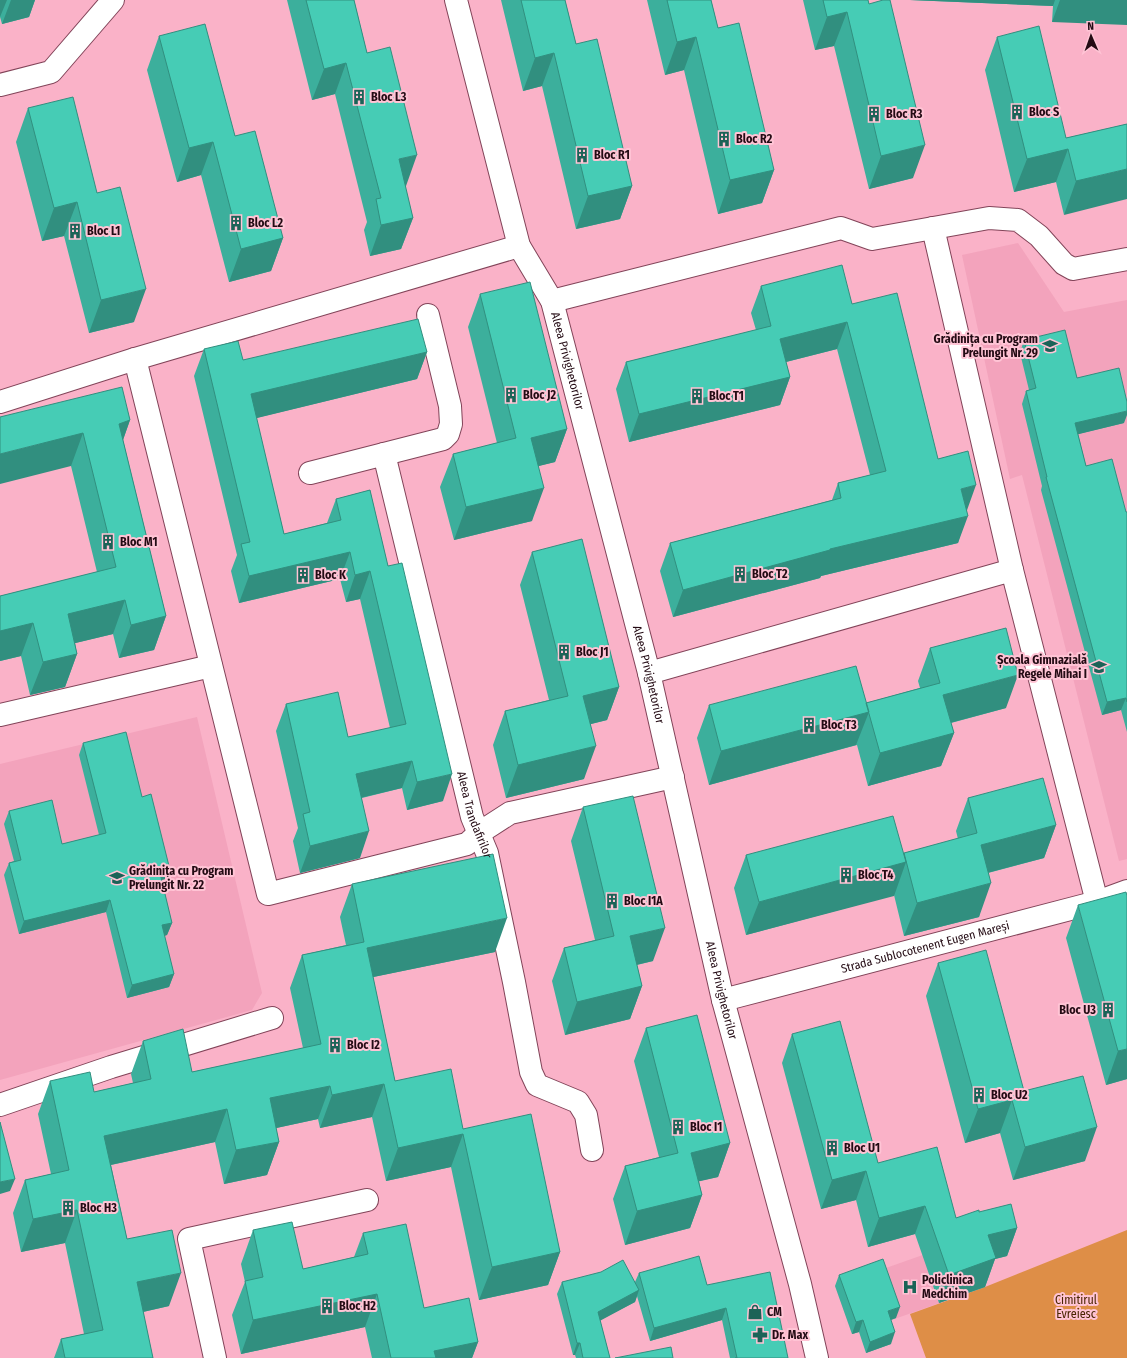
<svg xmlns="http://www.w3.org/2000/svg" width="1127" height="1358" font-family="'Fira Sans Condensed',sans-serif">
  <rect width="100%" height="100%" fill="#fab2c8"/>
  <path fill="#f3a3bc" d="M1018 243 1064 312 1127 300V859L1119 861 1022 475 1010 479 962 255Z
    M197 717 262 993 252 1010 0 1080V764Z
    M968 1239 985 1287 852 1334 835 1286Z"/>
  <path fill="#de8e47" d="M1127 1230V1358H926L910 1314 985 1287Z"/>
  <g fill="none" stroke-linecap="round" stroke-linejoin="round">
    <g stroke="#824459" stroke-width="24">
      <g id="minor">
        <path id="s1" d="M456 0 519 246 552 301 649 673 723 1000 800 1284 817 1358"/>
        <path d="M0 85 51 72 113 0"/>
        <path d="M933 228 1012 570"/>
        <path d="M552 301 841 228 872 239 989 218 1018 220 1039 236 1064 264 1073 269 1127 259"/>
        <path d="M135 359 268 894 467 844 479 833 510 813 673 777"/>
        <path d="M0 402 135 359 519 246"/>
        <path id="s2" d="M384 454 472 817 487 853 514 982 531 1072 537 1085 578 1102 586 1115 592 1150"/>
        <path d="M310 473 443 439 448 434 451 424 450 406 428 315"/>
        <path d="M649 673 1012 570 1097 902"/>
        <path d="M0 715 211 666"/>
        <path id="s3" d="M723 1000 1097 902 1127 891"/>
        <path d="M0 1105 111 1067 272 1018"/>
        <path d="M215 1358 189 1239 367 1200"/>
      </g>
    </g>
    <use href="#minor" stroke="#fff" stroke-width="22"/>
  </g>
  <path fill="#3caf9c" d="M0 0H35L29 17 2 24 0 17Z
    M287 0H354L367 53 406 186H405L413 218 401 249 370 256 364 230 367 222 335 94 312 100Z
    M501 0H565L576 44 632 186 620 219 576 229 542 86 523 91Z
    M647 0H711L718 28 774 170 762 203 718 214 684 70 665 75Z
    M803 0H868L913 178 869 189 834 46 815 50Z
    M910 0H1127L1052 22 1053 6Z
    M159 36 235 136 283 238 271 271 229 282 201 175 177 182 147 70Z
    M997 37 1066 138 1127 124 1064 215 1056 182 1014 192 985 70Z
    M28 108 97 193 134 322 89 333 64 236 42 241 16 142Z
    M761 286 852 304 967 511 958 543 821 576 820 578 673 617 660 571 670 543 832 500 838 483 870 475 837 349 786 362 790 377 780 405 629 442 616 389 626 362 756 330 751 313Z
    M480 294 567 429 555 462 538 466 532 521 454 540 440 487 453 454 497 443 468 327Z
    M1024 340 1077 378 1124 423 1078 434 1086 466 1126 512H1127V732L1121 710 1102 715 1041 490 1042 486 1022 404 1026 391 1029 390 1020 353Z
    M204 349 243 360 427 352 417 379 256 418 284 534 327 523 336 499 370 490 443 801 407 810 402 788 362 798 360 858 300 873 293 841 298 828 276 731 286 704 348 737 390 728 360 599 346 602 340 579 239 603 231 571 237 555 194 376Z
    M0 417 130 420 123 440 166 616 154 650 119 658 113 634 75 643 77 654 65 687 30 695 21 656 0 661V596L97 572 71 466Z
    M532 552 619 687 607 720 591 724 584 779 506 798 493 745 505 711 549 700 520 585Z
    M930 648 1006 708 951 723 954 733 941 766 868 786 857 745 709 785 697 738 709 705 866 703 920 688 918 681Z
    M83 743 142 797 165 879 161 880 172 923 167 935 164 936 174 974 169 987 127 998 106 912 19 934 4 875 9 863 14 861 4 824 9 811 62 844 99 835 79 755Z
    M968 798 1056 825 1044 858 988 873 979 917 904 936 894 895 746 935 734 888 746 855 904 853 958 839 956 831Z
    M583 807 653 961 637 965 642 986 630 1019 565 1035 552 981 564 948 595 940 571 841Z
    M352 884 495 952 373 977 395 1081 463 1129 560 1252 548 1285 479 1300 451 1167 386 1181 372 1117 320 1128 318 1119 276 1128 279 1142 267 1175 224 1184 215 1142 111 1165 127 1239 169 1306 143 1312 153 1358H54L61 1339 84 1334 65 1243 21 1252 13 1213 25 1180 51 1174 38 1114 50 1081 94 1092 133 1083 131 1074 143 1041 192 1072 303 1048 290 988 302 955 346 945 340 917Z
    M1078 905 1127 1079 1106 1085 1066 938Z
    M938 963 1024 1091 1085 1161 1013 1180 1000 1133 965 1143 926 996Z
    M646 1028 730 1143 718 1177 699 1181 702 1195 690 1228 625 1245 613 1199 625 1166 659 1157 634 1061Z
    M792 1034 878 1163 956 1218 979 1212 1017 1228 1007 1256 995 1259 985 1287 939 1303 915 1234 868 1247 856 1200 821 1209 782 1063Z
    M253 1230 303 1269 354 1257 363 1233 424 1308 478 1342 472 1358H372L365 1327 241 1354 232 1315 245 1282 241 1264Z
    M639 1273 707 1285 788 1358H730L722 1320 650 1341 637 1296 635 1302 600 1320 610 1358H576L575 1355H573L557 1294 562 1282H635Z
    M839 1275 896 1318 891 1320V1344L866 1353 859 1332 852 1334 835 1286Z"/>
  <path fill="#318f7f" d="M0 0H7L0 17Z
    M11 0H35L29 17 2 24Z
    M910 0H1055L1053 6Z
    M1060 0H1127V25L1052 22Z
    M847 12 834 46 815 50 827 17Z
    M696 37 684 70 665 75 677 42Z
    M554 53 542 86 523 91 535 58Z
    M346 63 335 94 312 100 324 69Z
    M213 142 201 175 177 182 189 148Z
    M925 145 913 178 869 189 881 156Z
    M1068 149 1056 182 1014 192 1027 159Z
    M417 155 406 186 387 190 399 159Z
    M1127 169V199L1064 215 1076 181Z
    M774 170 762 203 718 214 730 180Z
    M632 186 620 219 576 229 588 196Z
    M77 202 64 236 42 241 54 208Z
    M413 218 401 249 370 256 381 225Z
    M283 238 271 271 229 282 241 249Z
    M146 289 134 322 89 333 101 300Z
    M847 322 837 349 770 366 780 339Z
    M427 352 417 379 241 422 251 394Z
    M790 377 780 405 629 442 639 414Z
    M1127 411V415L1124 423 1071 436 1075 423Z
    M130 420 118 454 119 424Z
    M567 429 555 462 519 471 531 438Z
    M83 433 71 466 0 484V454Z
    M976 485 966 513 961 489Z
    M544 488 532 521 454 540 466 507Z
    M968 516 958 543 821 576 820 578 673 617 683 590 830 549Z
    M350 552 340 579 239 603 249 576Z
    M370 571 360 599 346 602 355 575Z
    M125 600 113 634 55 648 68 614Z
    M166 616 154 650 119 658 131 625Z
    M33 623 21 656 0 661V631Z
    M77 654 65 687 30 695 43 662Z
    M1018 675 1006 708 931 728 943 695Z
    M619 687 607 720 571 729 583 696Z
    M1126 698 1121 710 1102 715 1107 702Z
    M869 712 856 745 709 785 721 751Z
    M954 733 941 766 868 786 880 753Z
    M596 746 584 779 506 798 518 765Z
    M412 761 402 788 347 801 356 774Z
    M452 774 443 801 407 810 417 782Z
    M1056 825 1044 858 968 878 981 845Z
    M369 831 360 858 300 873 310 846Z
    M906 862 894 896 746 935 759 902Z
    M169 866 165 879 154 882 159 869Z
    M991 883 979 917 904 936 917 903Z
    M110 900 106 912 19 934 24 921Z
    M507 918 495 952 354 981 367 948Z
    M172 923 167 935 157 938 162 925Z
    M665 928 653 961 618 969 630 936Z
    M174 974 169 987 127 998 132 985Z
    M642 986 630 1019 565 1035 577 1002Z
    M1127 1049V1079L1106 1085 1118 1051Z
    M384 1084 372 1117 320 1128 332 1095Z
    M330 1086 318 1119 258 1132 270 1098Z
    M1012 1100 1000 1133 965 1143 978 1109Z
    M227 1109 215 1142 92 1169 104 1136Z
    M1097 1127 1085 1161 1013 1180 1025 1147Z
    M463 1134 451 1167 386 1181 398 1148Z
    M279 1142 267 1175 224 1184 236 1150Z
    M730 1143 718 1177 679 1186 691 1153Z
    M866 1171 856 1200 821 1209 832 1180Z
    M15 1179 10 1191 0 1194V1182Z
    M702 1195 690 1228 625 1245 637 1211Z
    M925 1206 915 1234 868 1247 879 1218Z
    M77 1210 65 1243 21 1252 33 1219Z
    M1017 1228 1007 1256 995 1259 985 1287 939 1303 949 1275 988 1235Z
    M560 1252 548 1285 479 1300 492 1267Z
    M181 1273 169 1306 125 1316 137 1282Z
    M639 1290 635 1302 594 1324 598 1312Z
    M377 1294 365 1327 241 1354 253 1320Z
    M900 1307 896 1318 884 1322 888 1311Z
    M726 1308 722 1320 650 1341 654 1328Z
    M863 1320 859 1332 852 1334 856 1322Z
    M895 1332 891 1344 866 1353 870 1342Z
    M478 1342 472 1358H432L434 1351Z
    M577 1343H580L575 1355H573Z"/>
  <path fill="#46ccb5" stroke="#318f7f" d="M306 0H354L367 53 390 47 417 155 399 159 413 218 381 225 376 199 381 198 346 63 324 69Z
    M521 0H565L576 44 597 39 632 186 588 196 554 53 535 58Z
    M667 0H711L718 28 739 23 774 170 730 180 696 37 677 42Z
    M823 0H868L869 4 883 0H890L925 145 881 156 847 12 827 17Z
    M205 24 235 136 255 131 283 238 241 249 213 142 189 148 159 36Z
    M1039 26 1066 138 1127 124V169L1076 181 1068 149 1027 159 997 37Z
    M73 97 97 193 120 187 146 289 101 300 77 202 54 208 28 108Z
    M842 265 852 304 897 293 938 459 968 451 976 485 961 489 968 516 830 549V550L683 590 670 543 841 498 838 483 886 471 847 322 780 339 790 377 639 414 626 362 771 326 761 286Z
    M530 282 567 429 531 438 544 488 466 507 453 454 516 438 480 294Z
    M418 319 427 352 251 394 284 534 341 520 336 499 370 490 388 566 402 563 452 774 417 782 412 761 356 774 369 831 310 846 303 814 310 812 286 704 338 692 348 737 406 724 370 571 355 575 350 552 249 576 241 544 250 542 204 349 238 341 243 360Z
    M1065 330 1077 378 1119 368 1127 402V411L1075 423 1086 466 1112 459 1126 512H1127V702L1126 698 1107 702 1046 477H1047L1026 391 1036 388 1024 340Z
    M122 387 130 420 119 424 166 616 131 625 125 600 68 614 77 654 43 662 33 623 0 631V596L116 567 83 433 0 454V417Z
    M582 539 619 687 583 696 596 746 518 765 505 711 568 696 532 552Z
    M1006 628 1018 675 943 695 954 733 880 753 866 703 940 683 930 648Z
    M856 666 869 712 721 751 709 705Z
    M126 732 142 797 151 794 169 866 159 869 172 923 162 925 174 974 132 985 110 900 24 921 9 863 21 860 9 811 52 800 62 844 106 833 83 743Z
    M1043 778 1056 825 981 845 991 883 917 903 904 853 977 833 968 798Z
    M633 796 665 928 630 936 642 986 577 1002 564 948 614 936 583 807Z
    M893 816 906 862 759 902 746 855Z
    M493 854 507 918 367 948 395 1081 451 1069 463 1129 531 1114 560 1252 492 1267 463 1134 398 1148 384 1084 332 1095 330 1086 270 1098 279 1142 236 1150 227 1109 104 1136 127 1239 172 1230 181 1273 137 1282 153 1358H65L61 1339 103 1330 77 1210 33 1219 25 1180 69 1170 50 1081 90 1072 94 1092 151 1079 143 1041 183 1029 192 1072 321 1044 302 955 364 942 352 884Z
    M1126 892 1127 896V1049L1118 1051 1078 905Z
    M986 950 1024 1091 1083 1076 1097 1127 1025 1147 1012 1100 978 1109 938 963Z
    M697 1015 730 1143 691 1153 702 1195 637 1211 625 1166 678 1153 646 1028Z
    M840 1021 878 1163 937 1147 956 1218 979 1210V1212L1011 1204 1017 1228 988 1235 996 1258 949 1275 925 1206 879 1218 866 1171 832 1180 792 1034Z
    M0 1122 15 1179 0 1182Z
    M292 1222 303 1269 368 1254 363 1233 406 1224 424 1308 469 1298 478 1342 434 1351 436 1358H391L377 1294 253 1320 245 1281 263 1277 253 1230Z
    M699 1256 707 1285 770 1272 788 1358H735H737L726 1308 654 1328 639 1273Z
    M883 1259 900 1307 888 1311 895 1332 870 1342 863 1320 856 1322 839 1275Z
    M623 1260 639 1290 598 1312 610 1358H583L580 1343H577L562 1282 601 1272Z
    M671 1347 673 1358H615Z"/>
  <defs>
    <g id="building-bare" transform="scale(1.2)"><path d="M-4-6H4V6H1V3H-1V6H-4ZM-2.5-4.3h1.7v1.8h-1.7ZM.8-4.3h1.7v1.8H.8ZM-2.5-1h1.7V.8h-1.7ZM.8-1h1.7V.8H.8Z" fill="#1b6357" stroke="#ffc4d5" stroke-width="2.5" paint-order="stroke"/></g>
    <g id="school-bare" transform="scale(1.2)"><path d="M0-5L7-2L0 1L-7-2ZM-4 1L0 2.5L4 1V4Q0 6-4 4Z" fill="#1b6357" stroke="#ffc4d5" stroke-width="2.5" paint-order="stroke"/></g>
    <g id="hospital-bare" transform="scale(1.2)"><path d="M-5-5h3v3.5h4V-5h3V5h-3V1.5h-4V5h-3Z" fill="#1b6357" stroke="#ffc4d5" stroke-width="2.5" paint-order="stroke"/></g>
    <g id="shop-bare" transform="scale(1.2)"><path d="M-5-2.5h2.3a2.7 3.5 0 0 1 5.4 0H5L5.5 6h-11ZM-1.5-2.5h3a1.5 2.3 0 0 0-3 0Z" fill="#1b6357" stroke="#ffc4d5" stroke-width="2.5" paint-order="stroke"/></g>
    <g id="pharmacy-bare" transform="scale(1.2)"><path d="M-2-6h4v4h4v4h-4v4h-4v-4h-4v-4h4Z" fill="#1b6357" stroke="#ffc4d5" stroke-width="2.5" paint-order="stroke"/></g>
  </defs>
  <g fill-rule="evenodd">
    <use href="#building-bare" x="359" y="97"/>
    <use href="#building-bare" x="1017" y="112"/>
    <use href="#building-bare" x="874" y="114"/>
    <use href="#building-bare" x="724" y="139"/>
    <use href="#building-bare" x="582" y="155"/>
    <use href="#building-bare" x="236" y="223"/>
    <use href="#building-bare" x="75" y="231"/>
    <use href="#school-bare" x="1050" y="346"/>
    <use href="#building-bare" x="511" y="395"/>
    <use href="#building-bare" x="697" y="396"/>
    <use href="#building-bare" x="108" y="542"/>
    <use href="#building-bare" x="740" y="574"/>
    <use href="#building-bare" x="303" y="575"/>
    <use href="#building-bare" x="564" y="652"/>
    <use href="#school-bare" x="1099" y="667"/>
    <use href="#building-bare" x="809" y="725"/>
    <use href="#building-bare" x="846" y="875"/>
    <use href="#school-bare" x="117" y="878"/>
    <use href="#building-bare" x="612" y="901"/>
    <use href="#building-bare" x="1108" y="1010"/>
    <use href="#building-bare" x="335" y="1045"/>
    <use href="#building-bare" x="979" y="1095"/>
    <use href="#building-bare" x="678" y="1127"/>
    <use href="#building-bare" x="832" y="1148"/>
    <use href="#building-bare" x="68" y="1208"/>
    <use href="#hospital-bare" x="910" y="1287"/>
    <use href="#building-bare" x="327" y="1306"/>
    <use href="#shop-bare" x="755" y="1312"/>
    <use href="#pharmacy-bare" x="760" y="1335"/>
  </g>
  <g text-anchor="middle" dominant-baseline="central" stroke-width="4" stroke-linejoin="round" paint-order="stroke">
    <g font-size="12" font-weight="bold" fill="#240b14" stroke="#ffc4d5" text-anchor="start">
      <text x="371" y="97">Bloc L3</text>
      <text x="1029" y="112">Bloc S</text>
      <text x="886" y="114">Bloc R3</text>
      <text x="736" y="139">Bloc R2</text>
      <text x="594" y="155">Bloc R1</text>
      <text x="248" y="223">Bloc L2</text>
      <text x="87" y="231">Bloc L1</text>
      <text x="1038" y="339" text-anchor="end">Grădinița cu Program<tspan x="1038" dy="14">Prelungit Nr. 29</tspan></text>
      <text x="523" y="395">Bloc J2</text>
      <text x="709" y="396">Bloc T1</text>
      <text x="120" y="542">Bloc M1</text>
      <text x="752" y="574">Bloc T2</text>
      <text x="315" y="575">Bloc K</text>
      <text x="576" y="652">Bloc J1</text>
      <text x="1087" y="660" text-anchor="end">Școala Gimnazială<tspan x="1087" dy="14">Regele Mihai I</tspan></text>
      <text x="821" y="725">Bloc T3</text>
      <text x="129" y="871">Grădinița cu Program<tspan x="129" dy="14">Prelungit Nr. 22</tspan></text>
      <text x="858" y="875">Bloc T4</text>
      <text x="624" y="901">Bloc I1A</text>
      <text x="1096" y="1010" text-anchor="end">Bloc U3</text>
      <text x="347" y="1045">Bloc I2</text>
      <text x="991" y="1095">Bloc U2</text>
      <text x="690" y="1127">Bloc I1</text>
      <text x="844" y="1148">Bloc U1</text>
      <text x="80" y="1208">Bloc H3</text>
      <text x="922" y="1280">Policlinica<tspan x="922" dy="14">Medchim</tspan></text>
      <text x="339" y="1306">Bloc H2</text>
      <text x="767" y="1312">CM</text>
      <text x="772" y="1335">Dr. Max</text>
    </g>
    <g font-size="12" fill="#240b14" stroke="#ffc4d5">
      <text stroke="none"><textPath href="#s1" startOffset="380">Aleea Privighetorilor</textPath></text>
      <text stroke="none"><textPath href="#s1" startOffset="704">Aleea Privighetorilor</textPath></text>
      <text stroke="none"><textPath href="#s2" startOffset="372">Aleea Trandafirilor</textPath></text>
      <text stroke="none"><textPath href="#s3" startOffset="209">Strada Sublocotenent Eugen Mareși</textPath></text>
      <text stroke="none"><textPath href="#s1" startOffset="1028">Aleea Privighetorilor</textPath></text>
    </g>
    <g font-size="12" fill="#492500" stroke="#ffc4d5">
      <text x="1076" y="1300">Cimitirul<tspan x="1076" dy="14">Evreiesc</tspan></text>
    </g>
  </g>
  <g transform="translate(1091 36) rotate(358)" stroke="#ffc4d5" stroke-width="3" paint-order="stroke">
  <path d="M0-3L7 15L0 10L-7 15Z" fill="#240b14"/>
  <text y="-6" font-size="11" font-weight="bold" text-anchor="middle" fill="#240b14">N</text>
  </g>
</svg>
